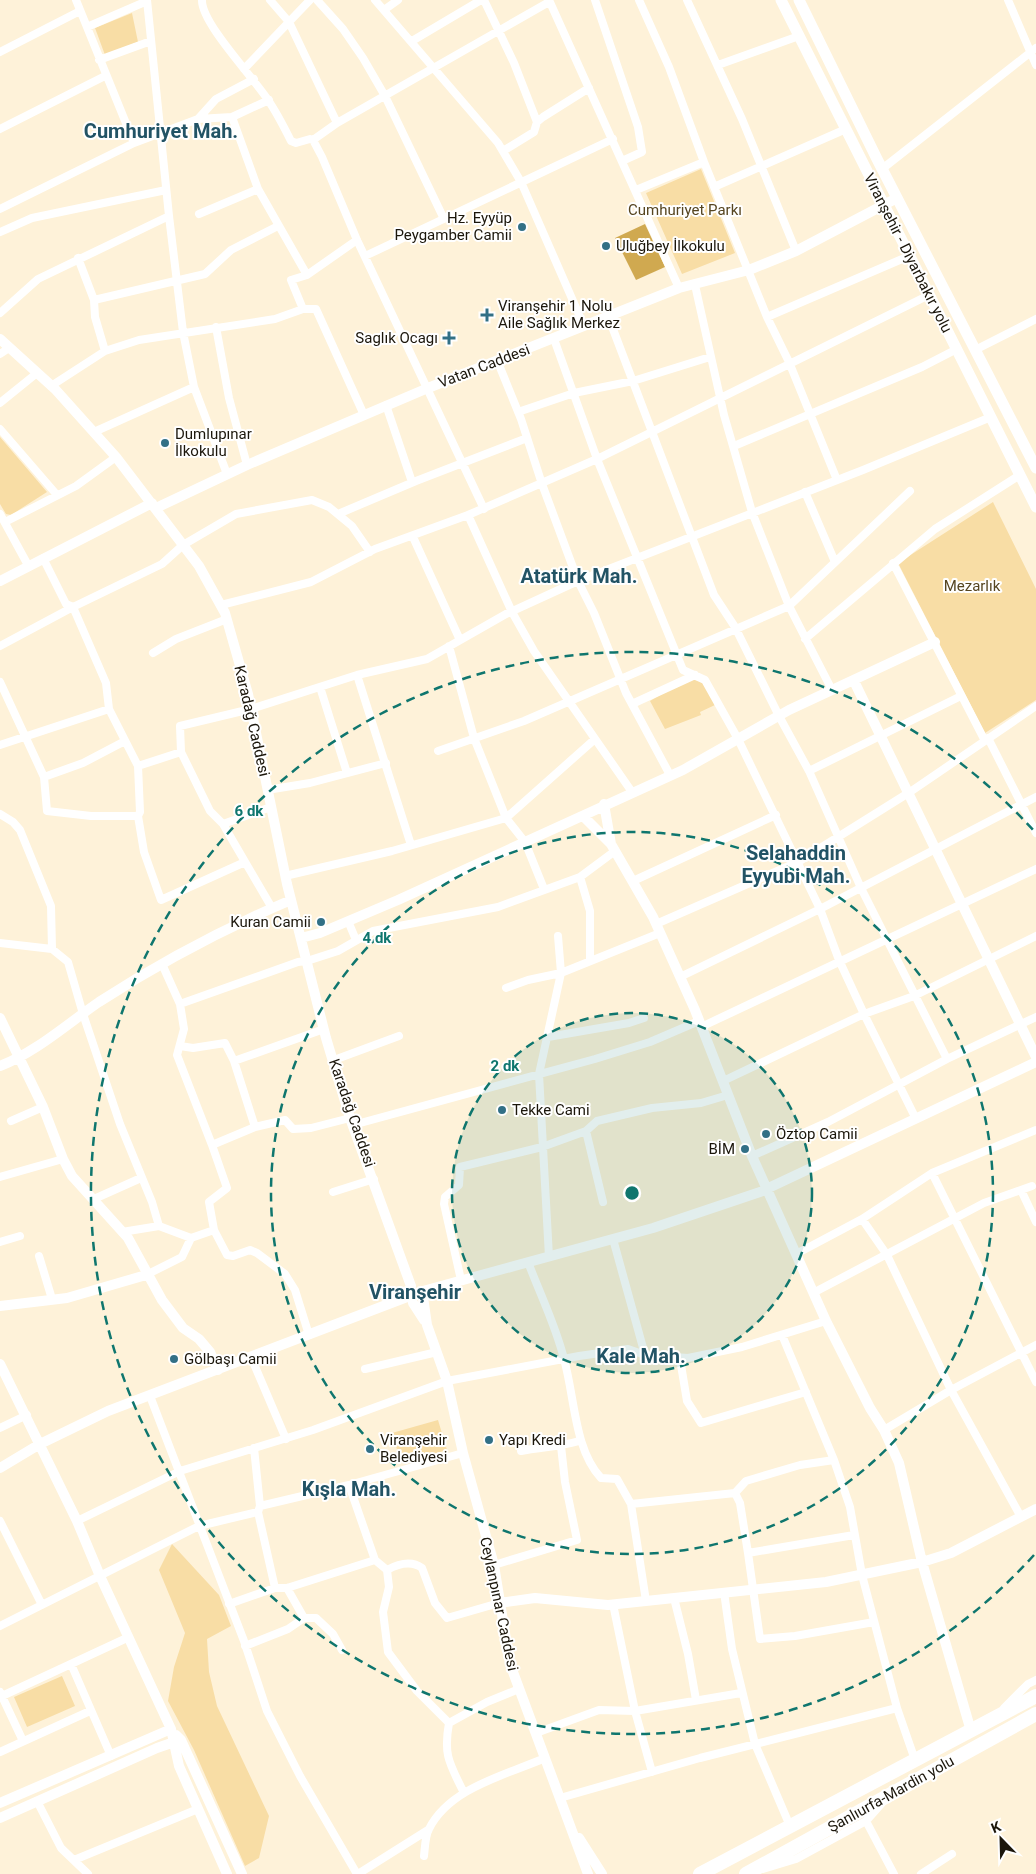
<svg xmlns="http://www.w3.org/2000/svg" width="1036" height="1874" font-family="Roboto,sans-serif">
  <rect width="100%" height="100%" fill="#fef2d9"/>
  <path fill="#f8dda5" d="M132 13 138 42 105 55 95 28Z
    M701 169 735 253 682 274 646 193Z
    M0 437 47 492 11 515 6 514 0 504Z
    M993 502 1036 589V700L985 733 898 563Z
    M687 679 702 681 715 705 700 712 701 715 665 729 650 701Z
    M438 1420 447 1450 401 1463 392 1433Z
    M172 1544 219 1595 231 1626 207 1639 209 1672 217 1706 269 1816 259 1858 245 1866 194 1750 168 1701 174 1667 185 1633 159 1570Z
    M62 1676 75 1706 27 1727 14 1697Z"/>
  <path fill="#d0a950" d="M645 224 665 267 636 280 615 238Z"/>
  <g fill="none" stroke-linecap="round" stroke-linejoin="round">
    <path stroke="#fff" stroke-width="8" d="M76 0 134 143
      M147 0 169 216 183 332 194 387 227 474
      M202 0C201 23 254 78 268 100 277 113 284 127 291 141L296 143 310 139 313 140 322 157 357 240 484 509
      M270 0 289 22 337 123
      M317 0 343 29 363 58 385 96 444 219
      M375 0 498 143 521 182 584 326
      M484 0 514 63 537 122
      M549 0 679 288
      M595 0 638 127 642 152 622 161
      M639 0 669 67 704 162 767 317 789 362 837 480
      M687 0 742 119 796 251
      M1008 0 1036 65
      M384 10 398 0
      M87 27 147 1
      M412 41 481 0
      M0 52 80 11
      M99 60 151 41
      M718 65 799 36
      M244 69 310 0
      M232 117 258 189 307 275
      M198 119 232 117 269 100
      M0 129 105 76
      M313 140 337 123 549 2
      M503 151 534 132 537 122 543 117 589 88
      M882 169 1036 48
      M714 187 846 129
      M636 190 704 162
      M0 209 134 143 198 119 216 99 254 79
      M199 214 258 189
      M0 232 32 218 166 190
      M365 256 613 139
      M78 258 94 300 95 317 105 351
      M695 285 724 415 752 512 789 606 832 690
      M94 300 205 274 231 250 278 226
      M303 309 291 280 307 275 357 240
      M0 313 38 279 169 216
      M608 316 714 595 735 627 779 716 809 771 861 888 947 1059
      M767 317 909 256
      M216 327 229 398 247 465
      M554 339 597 459 683 670 705 680 738 739 820 909 839 960 864 1014 916 1119
      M975 350 1036 319
      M0 354 9 348
      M497 360 521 419 542 484 578 581 594 613 626 693 670 775
      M51 386 105 351 139 340 275 319 303 309H316L364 415
      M0 403 37 373
      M386 405 412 482
      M518 412 574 393 633 381 710 357
      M0 429 57 495
      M94 432 194 387
      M734 446 922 367 957 349
      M805 492 835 562
      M0 514 29 567
      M338 514 416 481 527 438
      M468 515 512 612 534 651 632 792
      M5 522 76 486 116 457
      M413 537 460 640
      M43 558 66 604 73 607 106 683 109 709 138 766 140 812 138 816 144 852 161 900 245 862
      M893 563 985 741
      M221 605 311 582 375 549 468 515 597 459 929 295
      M805 639 935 529 1020 475
      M0 646 73 607 162 564 183 545 236 514 312 500 329 507 352 526 370 552
      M449 646 474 738 506 818 525 842 544 889
      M153 653 176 639 227 619
      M357 675 411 845
      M0 682 44 777 47 811 91 816H138
      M320 687 347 773
      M632 704 695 675
      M988 738 1036 833
      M0 745 109 709
      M438 751 524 721 789 606 910 491
      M138 766 181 752
      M809 771 961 696
      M44 777 83 763 125 741
      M267 790 310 783 386 763
      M0 814 13 822 20 830 51 906 52 949
      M223 824 271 807
      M285 876 392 851 506 818 595 739
      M580 877 590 911V961
      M633 881 776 815
      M272 908 223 824 210 811 181 752 180 726 251 709 357 675 427 659 506 614 578 581 863 470 991 417
      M348 921 356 940
      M656 924 798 862 910 792 1036 706
      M0 943 52 949 68 962 83 1014 120 1124 152 1202 159 1226
      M162 964 180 1004 184 1029 177 1055 212 1145
      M680 977 820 909 1036 797
      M506 988 528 980 561 973 660 933
      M180 1004 298 962 307 961 338 951 373 931 498 907 580 877 615 851
      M701 1027 1036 869
      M548 1037 629 1023 644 1018
      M180 1046 193 1048 225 1043 234 1061 255 1127
      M334 1060 399 1036
      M234 1061 324 1029
      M723 1081 864 1014 914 996 1036 936
      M11 1121 43 1107
      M353 1125 595 1059 650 1042 699 1021
      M752 1156 828 1122 947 1059 1036 1017
      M932 1173 1036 1382
      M0 1177 63 1159
      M1021 1190 1036 1222
      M333 1192 374 1179
      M94 1199 141 1178
      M603 1202 586 1131 597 1121 652 1108 701 1103 728 1095
      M862 1219 887 1255 951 1390 1021 1517
      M214 1230 227 1255 233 1256 250 1250 257 1253 285 1274 295 1290 309 1335
      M122 1232 159 1226 191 1238 214 1230 209 1202 227 1188 212 1145 255 1127 285 1120 293 1129 311 1128 350 1118
      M613 1239 645 1355
      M0 1242 20 1236
      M796 1254 862 1219 932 1173 1036 1130
      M39 1256 52 1299
      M549 1257 539 1074 561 973 558 936
      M528 1262C540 1294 556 1326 564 1359 575 1398 574 1449 601 1478L617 1479 631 1504 646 1601
      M146 1275 182 1257 191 1238
      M461 1280 444 1204 445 1197 459 1185 460 1167 542 1147 586 1131
      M813 1293 984 1203 1032 1186
      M251 1357 286 1439
      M680 1359 687 1401 701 1423 806 1392
      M365 1369 437 1352
      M150 1396 244 1641 267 1711 300 1776 357 1874
      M0 1428 27 1415
      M884 1430 951 1390 1036 1345
      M254 1448 260 1506 258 1512 275 1588
      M521 1451C541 1447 560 1447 579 1441
      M834 1460 850 1507 862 1575 897 1708 915 1760
      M349 1485 375 1560 387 1570 389 1587 383 1612 388 1652 417 1691 449 1723
      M735 1493 740 1503 748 1553 760 1639 795 1636 874 1622
      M631 1504 735 1493 746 1481 800 1465 834 1460 782 1335
      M260 1506 349 1485 463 1453
      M0 1521 42 1605
      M77 1521 180 1471 313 1430 447 1381 579 1356 628 1349 645 1355 688 1358 742 1347 826 1321
      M748 1553 854 1535
      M494 1565 577 1540 565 1482 561 1446
      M387 1570C398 1564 411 1560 422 1568L435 1603 447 1618 499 1603
      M287 1588 304 1618
      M724 1592 732 1649 755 1744 790 1826
      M674 1598 688 1654 696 1700
      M229 1604 275 1588H287L375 1560
      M613 1604 635 1711 652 1772
      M0 1626 199 1526 258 1512
      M245 1646 288 1629 304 1618H316L333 1634 342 1650
      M71 1664 111 1756
      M0 1692 23 1741
      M2 1696 129 1637
      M1004 1708 1028 1684 1036 1680
      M449 1723 487 1702 519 1689
      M449 1723C443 1756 450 1764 464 1793
      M536 1733 599 1710 635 1711 741 1693
      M0 1752 90 1711
      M560 1798 700 1758 897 1708
      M37 1801 61 1848 88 1874
      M866 1821 894 1874
      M424 1856C425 1848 425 1836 429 1829 449 1788 506 1775 545 1758
      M74 1860 198 1809
      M763 1869 796 1859 866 1821 882 1803
      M358 1874 428 1830
      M921 1874 952 1854"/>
    <path stroke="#fff" stroke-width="10" d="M0 339 55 389 116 457 199 566 225 613 248 694 287 884 326 1038 350 1118 411 1286
      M156 508 247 465 428 388 679 288 749 270 796 251 897 198
      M0 581 152 503
      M854 681 1036 1057
      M604 804 611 844
      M583 816 611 844 653 917 695 1010 752 1156 796 1254 826 1321 870 1408 884 1430 899 1463 922 1562 971 1731
      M301 938 320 933 398 900 683 770 789 710 935 642
      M0 1018 43 1107 63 1159 72 1176 128 1238 162 1300 183 1328 199 1339 210 1352 218 1370
      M0 1066C36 1052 67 1024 99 1002 161 962 223 929 291 900
      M423 1291 653 1228 760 1192 1036 1062
      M423 1297 427 1325 447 1381 463 1453 494 1565 510 1664 588 1874
      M413 1303 424 1320
      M0 1306 67 1298 146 1275
      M0 1364 77 1521 100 1576 171 1729 179 1766 227 1874
      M0 1468 40 1444 108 1411 407 1297
      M499 1603 535 1598 608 1605 826 1582 922 1562 951 1553 1036 1509
      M176 1735 181 1740 242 1874
      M0 1803 171 1729
      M0 1818 157 1748 180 1740
      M579 1838 602 1874"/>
    <path stroke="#fff" stroke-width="11" d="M781 0 1036 507
      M799 0 877 159 1036 468"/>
    <path stroke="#fff" stroke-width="14" d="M700 1874 1036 1696
      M746 1874 1036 1714"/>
  </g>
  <circle cx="632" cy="1193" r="180" fill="#0f766e" fill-opacity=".12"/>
  <g fill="none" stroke="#0f766e" stroke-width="2.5" stroke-dasharray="9 6">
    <circle cx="632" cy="1193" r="180"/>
    <circle cx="632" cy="1193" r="361"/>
    <path d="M1034 1555A541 541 0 1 1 1034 831"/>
  </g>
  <g fill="#327086" stroke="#fff" stroke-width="2">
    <circle cx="522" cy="227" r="5"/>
    <circle cx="606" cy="246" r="5"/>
    <path d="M484.5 307.5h5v5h5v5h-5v5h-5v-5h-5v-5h5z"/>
    <path d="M446.5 330.5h5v5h5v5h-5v5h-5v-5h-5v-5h5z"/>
    <circle cx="165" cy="443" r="5"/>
    <circle cx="321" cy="922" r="5"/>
    <circle cx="502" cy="1110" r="5"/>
    <circle cx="766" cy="1134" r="5"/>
    <circle cx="745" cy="1149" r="5"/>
    <circle cx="174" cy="1359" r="5"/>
    <circle cx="489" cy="1440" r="5"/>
    <circle cx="370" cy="1449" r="5"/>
  </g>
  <g text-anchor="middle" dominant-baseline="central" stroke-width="4" stroke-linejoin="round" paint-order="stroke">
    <g font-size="15" fill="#564520" stroke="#fff">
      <text x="685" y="210">Cumhuriyet Parkı</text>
      <text x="972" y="586">Mezarlık</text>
    </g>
    <g font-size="15" fill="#1b160b" stroke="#fff" text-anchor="start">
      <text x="512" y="218" text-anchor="end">Hz. Eyyüp<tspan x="512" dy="17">Peygamber Camii</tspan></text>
      <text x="616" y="246">Uluğbey İlkokulu</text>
      <text x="498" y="306">Viranşehir 1 Nolu<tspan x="498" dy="17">Aile Sağlık Merkez</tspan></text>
      <text x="438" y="338" text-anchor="end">Saglık Ocagı</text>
      <text x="175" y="434">Dumlupınar<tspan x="175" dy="17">İlkokulu</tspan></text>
      <text x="311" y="922" text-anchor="end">Kuran Camii</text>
      <text x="512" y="1110">Tekke Cami</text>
      <text x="776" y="1134">Öztop Camii</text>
      <text x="735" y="1149" text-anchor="end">BİM</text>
      <text x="184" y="1359">Gölbaşı Camii</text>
      <text x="380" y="1440">Viranşehir<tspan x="380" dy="17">Belediyesi</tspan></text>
      <text x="499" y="1440">Yapı Kredi</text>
    </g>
    <g font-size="15" fill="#1b160b" stroke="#fff">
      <text transform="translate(908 253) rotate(63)">Viranşehir - Diyarbakır yolu</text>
      <text transform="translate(484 366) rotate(-21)">Vatan Caddesi</text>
      <text transform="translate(252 721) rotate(77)">Karadağ Caddesi</text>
      <text transform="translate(352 1113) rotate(71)">Karadağ Caddesi</text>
      <text transform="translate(499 1604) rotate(78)">Ceylanpınar Caddesi</text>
      <text transform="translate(891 1794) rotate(-29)">Şanlıurfa-Mardin yolu</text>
    </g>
    <g font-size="20" font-weight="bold" fill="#225365" stroke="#fff">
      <text x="161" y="131">Cumhuriyet Mah.</text>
      <text x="579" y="576">Atatürk Mah.</text>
      <text x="796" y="853">Selahaddin<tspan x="796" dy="23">Eyyubi Mah.</tspan></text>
      <text x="415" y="1292">Viranşehir</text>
      <text x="641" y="1356">Kale Mah.</text>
      <text x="349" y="1489">Kışla Mah.</text>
    </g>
  </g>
  <circle cx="632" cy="1193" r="8" fill="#0f766e" stroke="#fff" stroke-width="2.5"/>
  <g font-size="15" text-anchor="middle" font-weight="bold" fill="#0f766e" stroke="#fff" stroke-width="4" stroke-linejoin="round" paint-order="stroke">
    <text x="249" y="816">6 dk</text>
    <text x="377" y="943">4 dk</text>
    <text x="505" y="1071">2 dk</text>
  </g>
  <g transform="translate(1001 1839) rotate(337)" stroke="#ffffff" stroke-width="4" paint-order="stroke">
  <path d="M0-4L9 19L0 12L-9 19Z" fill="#1b160b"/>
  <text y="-8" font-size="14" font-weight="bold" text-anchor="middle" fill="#1b160b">K</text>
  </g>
</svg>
